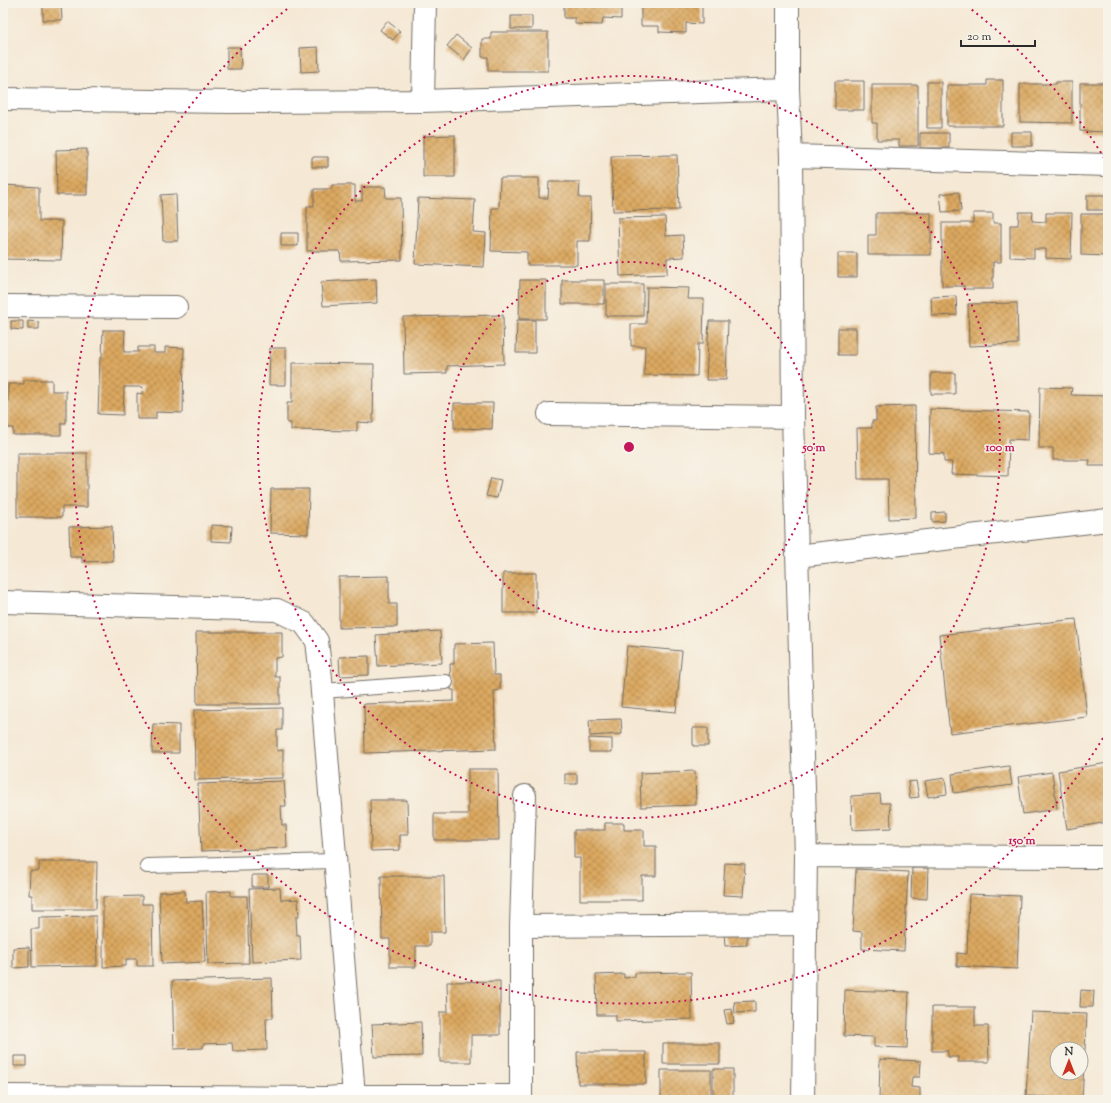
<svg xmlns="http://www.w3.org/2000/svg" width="1111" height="1103" font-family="'Sorts Mill Goudy',serif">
  <defs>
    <pattern id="building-cross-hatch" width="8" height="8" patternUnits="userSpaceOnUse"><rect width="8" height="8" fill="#dca960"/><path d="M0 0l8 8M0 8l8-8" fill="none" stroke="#b38a4f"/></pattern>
  </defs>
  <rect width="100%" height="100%" fill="#f7f3e8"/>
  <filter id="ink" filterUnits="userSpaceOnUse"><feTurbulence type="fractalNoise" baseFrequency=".025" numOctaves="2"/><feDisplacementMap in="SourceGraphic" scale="8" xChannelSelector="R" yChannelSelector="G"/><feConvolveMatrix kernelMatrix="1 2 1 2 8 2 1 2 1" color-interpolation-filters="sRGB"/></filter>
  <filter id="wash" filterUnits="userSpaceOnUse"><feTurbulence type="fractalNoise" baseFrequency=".012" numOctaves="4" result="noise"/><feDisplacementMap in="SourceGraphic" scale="16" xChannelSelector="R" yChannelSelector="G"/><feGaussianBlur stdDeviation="0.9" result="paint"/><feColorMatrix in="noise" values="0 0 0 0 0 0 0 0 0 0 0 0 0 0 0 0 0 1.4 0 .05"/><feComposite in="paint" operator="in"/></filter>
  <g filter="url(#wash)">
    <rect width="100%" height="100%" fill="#f5e8d4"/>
    <g id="blocks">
      <path fill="url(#building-cross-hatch)" fill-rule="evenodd" d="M564 3H621V19L603 18 602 25 575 24V18H564Z
        M641 3H702V24L686 23V33L659 32V26H641Z
        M61 4 62 20H43V5Z
        M511 16H532V29H511Z
        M387 21 400 31 393 40 380 30Z
        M491 32H548V71H488V57H482V39H491Z
        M456 35 472 48 464 60 447 46Z
        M227 47H240L241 69H227Z
        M318 47 319 71 301 72 300 48Z
        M987 80H1003V126H947V85H987Z
        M835 81H864V110H835Z
        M927 82H941V128H927Z
        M1056 82H1072V123L1020 122V84H1056Z
        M1080 83H1108V132L1080 131Z
        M872 85H918V146H899V140H877V123H872Z
        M1011 132H1032V146H1011Z
        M920 133H949V148H920Z
        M455 135V177H423V136Z
        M87 149V195H57L56 150Z
        M677 155 679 210 613 211 611 156Z
        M312 157H328V167H312Z
        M500 178H539V198H548L549 182H580L579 198H591L590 241H577V265H527V252L491 251 492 208H499Z
        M3 185 39 187V221H62L61 260 3 259Z
        M332 185H355V201H362V187H385L386 198H401L402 260 341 261 340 251H307V206H314V189H332Z
        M959 192 961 211 942 212 940 194Z
        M176 194 178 241H163L161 195Z
        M1087 195H1106V210H1087Z
        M418 198 475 200 473 232 486 233 484 267 415 264Z
        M1019 212H1033L1032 221 1046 222V213H1072L1071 259 1046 258V249H1034V258L1010 257V225H1018Z
        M876 213H931V255H868V235H876Z
        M973 213H993V223H1001V262H993V289H964V286H942V223H973Z
        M1081 214H1108V256L1081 255Z
        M665 217 666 236 683 235 684 257 667 258V274L620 276 618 218Z
        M281 233H298V246H281Z
        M838 253H857V277H838Z
        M376 279 377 303 323 306 321 282Z
        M520 280H546V319H519Z
        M562 280H604V304H562Z
        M606 284H643V316H606Z
        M647 287 689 288 688 299H704L703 344H698L697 376 644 375 645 346H631V324H646Z
        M956 296 957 315 932 316 931 297Z
        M1017 303 1018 344 969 346 968 304Z
        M503 315 504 364 447 366V373L404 374 403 317Z
        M517 320H535V353H516Z
        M11 321H23V330L11 329Z
        M28 321 39 322V329H28Z
        M709 321H728L726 380H706Z
        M838 328H856V355H838Z
        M103 330H125L124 352H138V347H154V353H165V347L184 348 183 413 156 412V419H137V393L142 394 143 387H124L123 415 98 414 100 358H102Z
        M270 348H286V385H269Z
        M292 363 374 364 373 423 357 422V431L291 430V423H287V403H292Z
        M931 373H955V394H931Z
        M24 380H52V391H66V423H61V435H13V428H8V384H24Z
        M1040 387 1072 388 1071 395 1108 396V466H1089L1090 460H1053V448H1039Z
        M454 403H493L492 429 454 428Z
        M915 406 916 518 889 519 888 479H858L857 428H872V421H876V407Z
        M3 407H4L5 435H3Z
        M930 409 1029 412 1028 440 1009 439 1008 476 951 474 952 462H944V454L929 453Z
        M17 453H87V507H62V517H17Z
        M491 478 501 480 497 498 486 496Z
        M271 489H309L308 534 270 533Z
        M945 512V521L932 522V513Z
        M211 525 232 526 231 542 211 541Z
        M112 526 113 561 82 562V557H70L69 527Z
        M503 573H536V613H503Z
        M389 576V604H397V627L339 628V577Z
        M1076 619 1087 717 950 733 939 635Z
        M440 631 442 663 378 666 376 635Z
        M196 632H282V657L275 658V677H280V704H197Z
        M493 643 494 675H500V690L494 691 496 749 365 753 364 704 454 701V690H451L450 664H454V644Z
        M627 646 682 651 676 712 621 707Z
        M369 656V675L340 676 339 657Z
        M282 708V730H277V751L283 750V778L195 780 194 710Z
        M621 719 622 734 590 736 589 720Z
        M153 724 179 725V753H152Z
        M693 728H708V746H693Z
        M589 738 612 739V752H589Z
        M1108 763V822L1067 829 1058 771Z
        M1009 766 1012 785 954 793 952 774Z
        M468 769H498L499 840H434V814H468Z
        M695 771 696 805 641 807 640 773Z
        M1052 772 1057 809 1023 814 1018 777Z
        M565 774H577V784H565Z
        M945 778 947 794 928 797 925 781Z
        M284 781 286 806H281L282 825H286L287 848 201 851 198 784Z
        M916 781 919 797 910 798 908 782Z
        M880 794 881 803H890L891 828 852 830 851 796Z
        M370 800H407L408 835H400V850L371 851Z
        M605 823H624V830H644V846H656V876H642V900H580V858H574V830H605Z
        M39 862H97L96 909H32V895H29L30 871H39Z
        M725 863 745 864 743 896 723 895Z
        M912 868H928L927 899 911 898Z
        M856 869 908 872 904 951 862 949V932L853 931Z
        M252 875H268V887H252Z
        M381 876H444L445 932H430V946H416V967H390V939H382Z
        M280 888 281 900 298 899 299 917H296L297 935H300L301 960 252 962 249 889Z
        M185 891 186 902 202 901 205 962 162 964 159 892Z
        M231 891V896H247L249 963 208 964 206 892Z
        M969 894 1020 896 1017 969 957 966V953L967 954Z
        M142 896V904H152L153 966H137V959H126V966L103 967V897Z
        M96 916 97 966 32 967 31 929H39V917Z
        M747 931V945L725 946 724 932Z
        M29 947V967L13 968V948Z
        M691 972 692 1019 616 1021V1015H597L596 975 624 974V978L635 977V973Z
        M272 978 273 1018H266L267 1050 233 1051 232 1043 203 1044V1048L174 1049 172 981Z
        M500 981V1035H471V1062H440V1012H448L447 982Z
        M845 990 909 992 907 1048 874 1047V1037L844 1036Z
        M1081 990 1094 991 1093 1007H1080Z
        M755 1001V1012L735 1013 734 1002Z
        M932 1007H975V1026H988L989 1062H958V1057H948V1051H932Z
        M732 1009 734 1023 727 1024 724 1010Z
        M1031 1012 1087 1014 1082 1099 1026 1096ZM1057 1049H1081V1073H1057Z
        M421 1022 422 1056 374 1057 372 1024Z
        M663 1043H720V1064H663Z
        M577 1052H646V1084H578Z
        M14 1056H27V1066H14Z
        M880 1059 921 1061 920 1077H912L911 1087 920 1088V1100H879Z
        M713 1069H733V1100H713Z
        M661 1070H711V1100H661Z
        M645 1097V1100H596V1099Z"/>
    </g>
  </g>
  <g filter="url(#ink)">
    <use href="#blocks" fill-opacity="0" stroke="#726d66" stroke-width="1"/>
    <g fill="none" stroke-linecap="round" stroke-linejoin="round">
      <g stroke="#726d66" stroke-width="16">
        <path id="lane" d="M322 691 446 682
          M147 866 335 861"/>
      </g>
      <g stroke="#726d66" stroke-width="24">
        <path id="street" d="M788 3V89L791 156 793 417 806 856 803 1100
          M3 99 230 102 423 101 788 89
          M423 101 425 3
          M791 156 1108 165
          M3 306 176 307
          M549 414 793 417
          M797 556 1108 520
          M3 602 277 610 304 623 317 641 320 667 354 1096
          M806 856 1108 857
          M521 926 805 924
          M3 1096 326 1098 354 1096H521
          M521 1100V926L525 796"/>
      </g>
      <use href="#lane" stroke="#fff" stroke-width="14"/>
      <use href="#street" stroke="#fff" stroke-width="22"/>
    </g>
  </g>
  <g fill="none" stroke="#c2185b" stroke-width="2" stroke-dasharray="2 4">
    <circle cx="629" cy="447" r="185"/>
    <circle cx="629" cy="447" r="371"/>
    <path d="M1106 733A556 556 0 1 1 291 6M967 6A556 556 0 0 1 1106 161"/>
  </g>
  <circle cx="629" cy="447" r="6" fill="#c2185b" stroke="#f7f3e8" stroke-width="2"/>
  <g font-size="12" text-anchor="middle" font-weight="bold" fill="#c2185b" stroke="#f7f3e8" stroke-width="3" stroke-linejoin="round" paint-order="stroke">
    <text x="814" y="451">50 m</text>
    <text x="1000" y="451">100 m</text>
    <text x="1022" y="844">150 m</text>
  </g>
  <rect width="1111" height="1103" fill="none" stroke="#f7f3e8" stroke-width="16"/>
  <g transform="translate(1069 1061)"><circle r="19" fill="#f7f3e8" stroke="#a5a39c"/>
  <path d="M0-3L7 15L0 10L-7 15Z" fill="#c8321e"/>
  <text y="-6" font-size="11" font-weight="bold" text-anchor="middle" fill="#2b2b2b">N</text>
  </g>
  <path d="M961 40v6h74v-6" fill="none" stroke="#2b2b2b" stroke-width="2"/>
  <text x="967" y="40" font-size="12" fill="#2b2b2b" stroke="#f7f3e8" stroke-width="3" paint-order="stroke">20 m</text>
</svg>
